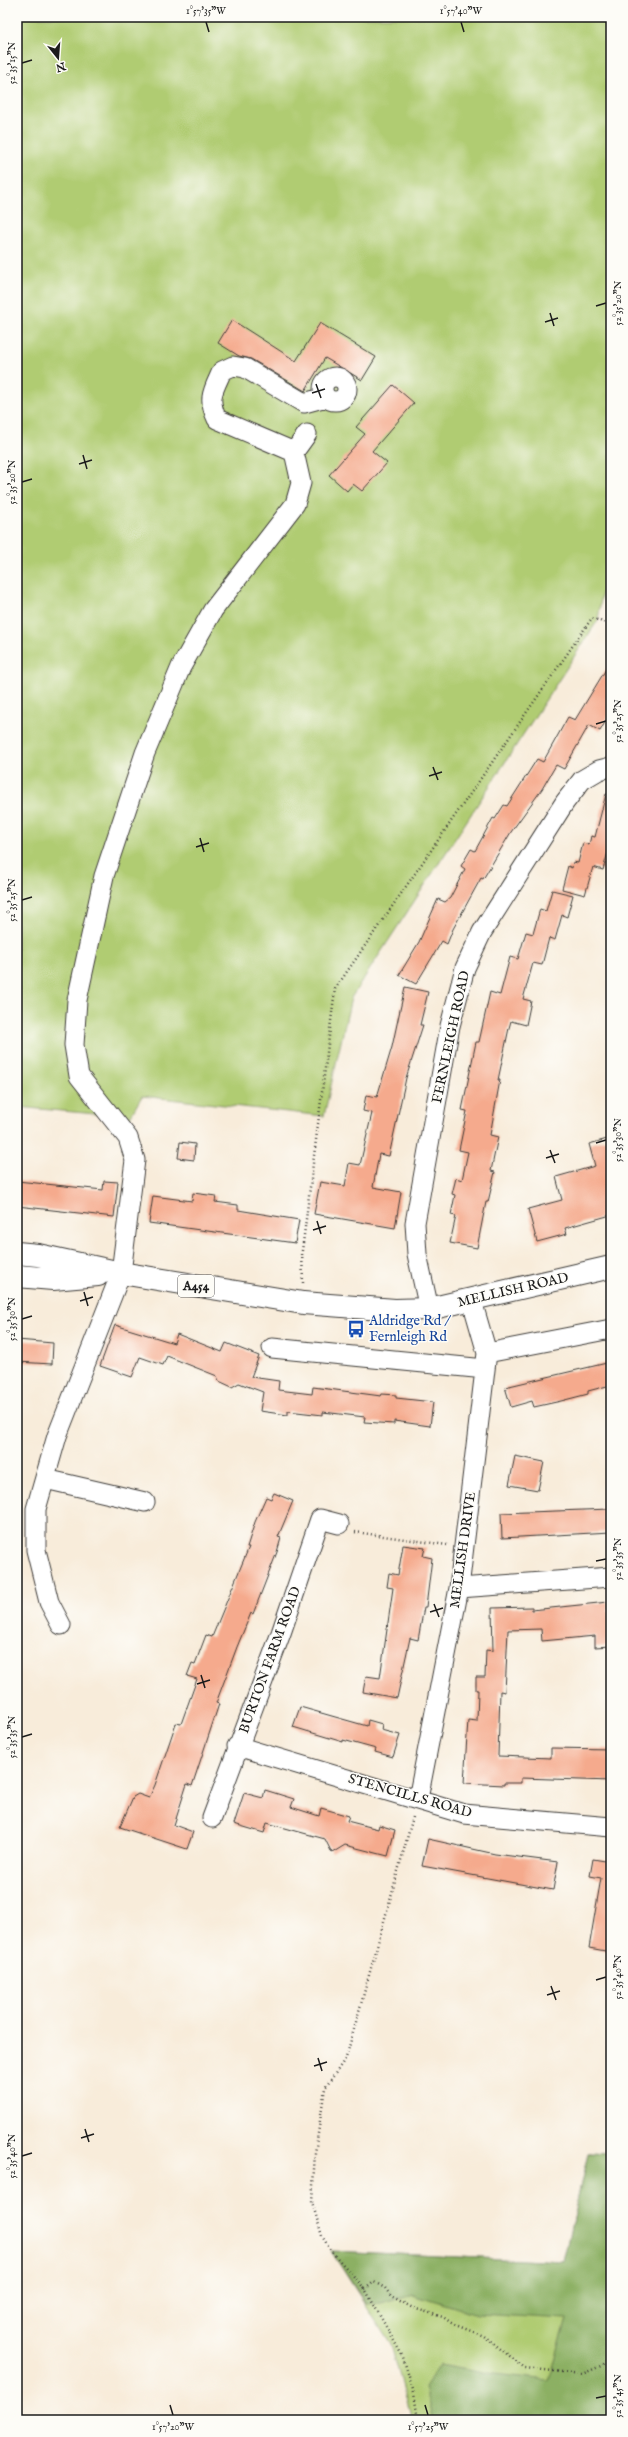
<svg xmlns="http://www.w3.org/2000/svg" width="628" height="2437" font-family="'IM FELL English',serif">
  <rect width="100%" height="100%" fill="#fdfcf7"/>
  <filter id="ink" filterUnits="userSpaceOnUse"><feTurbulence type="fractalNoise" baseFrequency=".025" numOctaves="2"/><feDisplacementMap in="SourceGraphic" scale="8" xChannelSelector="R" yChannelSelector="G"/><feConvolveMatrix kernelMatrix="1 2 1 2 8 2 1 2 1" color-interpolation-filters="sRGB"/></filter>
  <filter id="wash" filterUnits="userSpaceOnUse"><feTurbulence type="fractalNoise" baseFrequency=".012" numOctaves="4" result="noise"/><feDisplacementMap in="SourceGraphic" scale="16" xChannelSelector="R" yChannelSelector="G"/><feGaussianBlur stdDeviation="0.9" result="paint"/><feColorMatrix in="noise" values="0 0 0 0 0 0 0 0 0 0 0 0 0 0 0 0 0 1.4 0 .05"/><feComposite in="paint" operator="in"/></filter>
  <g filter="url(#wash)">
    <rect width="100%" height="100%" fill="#f8ecda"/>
    <path fill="#b0cc72" stroke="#667447" d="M17 17H611V531L598 620 351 998 324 1116 142 1096 130 1117 17 1107Z
      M588 2153 611 2154V2420H412L391 2345 331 2251 563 2262Z"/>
    <path fill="#8cb064" stroke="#546640" d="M588 2153 611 2154V2420H433L424 2388 440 2364 494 2374 549 2380 567 2319 477 2314 413 2294 380 2303 366 2304 331 2251 563 2262Z"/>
    <g id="blocks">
      <path fill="#f5aa8d" d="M232 320 296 361 320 323 376 357 362 380 325 358 305 391 251 359 239 356 218 343Z
        M393 385 414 403 372 451 387 463 362 491 353 484 347 491 329 475 365 434 356 427Z
        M611 661V712L600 731 589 725 564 769 556 765 542 789 511 832 483 879 481 878 453 929 447 944 442 941 416 984 399 975 419 942 438 899 445 902 450 898 465 869 461 866 471 849 475 851 493 818 495 819 504 805 507 806 537 759 543 762 568 717 575 720Z
        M606 794 611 795V841L603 870 593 867 585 895 562 889 568 866 572 868 573 862 578 863 583 843 589 845 591 836 595 837Z
        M552 890 573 895 567 917 562 915 555 940 549 938 542 965 533 963 523 999 531 1001 526 1025 511 1021 509 1028 498 1080H500L490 1135 498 1137 491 1171 495 1172 488 1202H486L477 1248 450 1243 456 1216 451 1215 455 1195 452 1194 456 1178 462 1180 468 1152 459 1150 467 1111 462 1110 476 1042H479L490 992 500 995 510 957 518 959 526 932 533 934 540 909 546 911Z
        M405 987 428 992 420 1025H423L406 1078 389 1156 379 1154 373 1187 401 1192 395 1228 314 1214 320 1182 345 1186 349 1163 360 1165 372 1113 363 1111 366 1095 377 1097 392 1047Z
        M611 1138V1215L565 1228 567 1234 537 1242 528 1209 562 1200 556 1177 595 1166 589 1144Z
        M180 1142 195 1144 194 1160 178 1158Z
        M17 1181 103 1190 104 1181 118 1182 114 1217 17 1206Z
        M193 1193 216 1196 215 1202 238 1205V1210L299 1220 295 1243 149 1223 153 1196 192 1201Z
        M115 1325 174 1343 177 1334 222 1352 226 1343 259 1356 251 1377 279 1381 278 1390 312 1394 313 1387 381 1396 382 1394 396 1395V1398L433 1402 430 1426 394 1421V1424L364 1422 365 1417 323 1412V1415L288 1411V1415L260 1411 263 1392 239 1383 232 1387 219 1381 217 1376 167 1356 163 1365 140 1357 132 1377 100 1366Z
        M17 1340 53 1343 52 1364 17 1362Z
        M611 1362V1385L588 1391V1394L561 1401 534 1407 532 1401 511 1407 505 1387Z
        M515 1456 544 1462 538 1490 509 1485Z
        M274 1493 293 1501 278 1537 281 1538 277 1552 253 1614 251 1613 237 1647 216 1703 219 1704 192 1786 187 1784 174 1825 193 1832 187 1849 120 1827 133 1797 138 1794 149 1798 155 1785 176 1723 181 1724 197 1679 187 1676 192 1663 195 1664 206 1635 212 1637 249 1547H247L255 1522 266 1497 271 1499Z
        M611 1509V1532L502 1538 501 1513Z
        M403 1545 425 1548 423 1556 432 1558 426 1607H424L418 1640 410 1638 397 1698 363 1692 366 1676 380 1678 393 1588 387 1587 389 1573 398 1575Z
        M608 1602V1612L611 1611V1646L595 1647V1636L542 1641 541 1629 508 1630 505 1692 500 1691 498 1756 551 1758V1748L611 1749V1781L521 1778V1783H504V1785L464 1783 468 1720 477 1721 478 1690H476V1677H485L486 1650 493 1651 492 1608 532 1607V1610Z
        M300 1707 367 1726 368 1720 382 1724 381 1730 400 1735 393 1757 375 1752 376 1749 343 1740V1742L293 1727Z
        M265 1790 294 1799 291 1807 319 1816 321 1808 349 1816 347 1821 378 1829 379 1825 395 1830 388 1856 345 1845 332 1853 325 1839 267 1823 264 1833 234 1824 244 1793 263 1798Z
        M428 1839 495 1854 558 1862 553 1890 422 1866Z
        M593 1859 611 1862V1952L589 1948 601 1878 590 1876Z"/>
    </g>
  </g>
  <g filter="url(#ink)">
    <use href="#blocks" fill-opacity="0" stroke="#3d3b38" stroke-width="1"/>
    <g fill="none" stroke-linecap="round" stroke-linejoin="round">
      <g stroke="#3d3b38" stroke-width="21">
        <path id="minor" d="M323 389a12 12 0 1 1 24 0a12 12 0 1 1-24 0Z
          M294 452 307 434
          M429 1309 417 1254 415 1223 450 1026 465 968 482 932 565 802 582 780 599 770 611 767
          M272 1348 485 1369
          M487 1353 611 1329
          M45 1479 145 1502
          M459 1588 611 1577
          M61 1625 49 1602 36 1550V1509L57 1436 121 1273 135 1160 128 1138 79 1076 74 1045 77 1000 104 876 145 753 181 667 213 610 295 504 301 483 294 452 217 419C207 398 213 391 222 371L233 366 245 368 304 403 326 397
          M237 1746 464 1814 611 1827
          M418 1799 459 1588 487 1353 472 1301
          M212 1818 281 1633 320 1519 339 1524"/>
      </g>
      <g stroke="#3d3b38" stroke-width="24">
        <path id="major" d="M17 1253 38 1255 121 1273 303 1303 395 1310 429 1309 611 1267
          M17 1276 53 1279 98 1275"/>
      </g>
      <path stroke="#3d3b38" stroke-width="2.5" stroke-dasharray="1 3" stroke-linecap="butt" d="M303 1283 302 1251 335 989 592 618 611 625
        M355 1532 447 1545
        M413 1817 346 2058 325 2088 315 2153 312 2202 322 2236 331 2251 365 2289 403 2357 414 2393 418 2420
        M611 2282V2298
        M365 2289 374 2282 385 2288 391 2296 413 2308 443 2317 453 2324 484 2336 525 2368 582 2374 601 2366 611 2356"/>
      <use href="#minor" stroke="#fff" stroke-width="19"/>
      <use href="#major" stroke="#fff" stroke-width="22"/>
    </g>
  </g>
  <path fill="none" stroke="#1c1c1c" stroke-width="1.5" d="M206 22 209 32M461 22 464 32M22 63 32 60M596 306 606 303M550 313 554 326M545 322 558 318M316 384 321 398M312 393 325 389M83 455 87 469M79 464 92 460M22 482 32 479M596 724 606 721M433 767 438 780M429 776 442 772M200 838 204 852M196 847 209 843M22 900 32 897M596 1143 606 1140M550 1150 555 1163M546 1158 559 1154M317 1221 321 1234M313 1230 326 1226M84 1292 88 1306M80 1301 93 1297M22 1319 32 1316M596 1561 606 1559M434 1604 439 1617M430 1612 443 1608M201 1675 205 1688M197 1684 210 1680M22 1737 32 1734M596 1980 606 1977M551 1986 556 2000M547 1995 560 1991M318 2058 322 2071M314 2066 327 2062M85 2129 89 2142M81 2138 94 2134M22 2156 32 2153M596 2398 606 2396M170 2405 173 2415M425 2405 428 2415"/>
  <defs>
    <g id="bus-bare" transform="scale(1.38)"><path d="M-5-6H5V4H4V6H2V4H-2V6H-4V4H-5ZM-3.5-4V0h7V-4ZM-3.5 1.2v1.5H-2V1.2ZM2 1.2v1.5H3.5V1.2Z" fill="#1a4fb4" stroke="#fdfcf7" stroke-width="2.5" paint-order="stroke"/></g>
  </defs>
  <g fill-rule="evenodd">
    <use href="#bus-bare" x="356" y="1329"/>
  </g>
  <g text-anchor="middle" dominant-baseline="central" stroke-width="3" stroke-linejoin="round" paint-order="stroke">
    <rect fill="#fdfcf7" stroke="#605f5e" stroke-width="1" x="178" y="1275" width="36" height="22" rx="3"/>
    <g font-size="13" font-weight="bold" fill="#1c1c1c">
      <text x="196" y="1286">A454</text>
    </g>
    <g font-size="14" fill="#1c1c1c" stroke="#fdfcf7">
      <text transform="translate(451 1037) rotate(-78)">FERNLEIGH ROAD</text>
      <text transform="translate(513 1290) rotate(-13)">MELLISH ROAD</text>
      <text transform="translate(463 1550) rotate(-82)">MELLISH DRIVE</text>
      <text transform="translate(270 1660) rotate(-70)">BURTON FARM ROAD</text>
      <text transform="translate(410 1796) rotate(16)">STENCILLS ROAD</text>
    </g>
    <g font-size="14" fill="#164399" stroke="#fdfcf7" text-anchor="start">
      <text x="369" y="1321">Aldridge Rd /<tspan x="369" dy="16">Fernleigh Rd</tspan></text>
    </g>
  </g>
  <rect width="628" height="2437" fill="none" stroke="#fdfcf7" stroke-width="44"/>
  <g transform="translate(58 58) rotate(163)" stroke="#fdfcf7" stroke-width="3" paint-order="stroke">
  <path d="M0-3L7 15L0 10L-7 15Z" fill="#1c1c1c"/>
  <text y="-6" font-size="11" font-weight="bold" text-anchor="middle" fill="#1c1c1c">N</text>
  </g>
  <rect x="22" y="22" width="584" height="2393" fill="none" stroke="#1c1c1c" stroke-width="1.5"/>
  <g font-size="10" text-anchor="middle" fill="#1c1c1c">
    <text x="206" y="14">1°57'35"W</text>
    <text x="461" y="14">1°57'40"W</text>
    <text transform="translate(11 63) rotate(-90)" y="4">52°35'15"N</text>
    <text transform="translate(617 303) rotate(-90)" y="4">52°35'20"N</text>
    <text transform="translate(11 482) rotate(-90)" y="4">52°35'20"N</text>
    <text transform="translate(617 721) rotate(-90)" y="4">52°35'25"N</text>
    <text transform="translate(11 900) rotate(-90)" y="4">52°35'25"N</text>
    <text transform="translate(617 1140) rotate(-90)" y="4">52°35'30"N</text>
    <text transform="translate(11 1319) rotate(-90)" y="4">52°35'30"N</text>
    <text transform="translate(617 1559) rotate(-90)" y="4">52°35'35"N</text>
    <text transform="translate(11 1737) rotate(-90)" y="4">52°35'35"N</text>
    <text transform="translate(617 1977) rotate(-90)" y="4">52°35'40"N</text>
    <text transform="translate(11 2156) rotate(-90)" y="4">52°35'40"N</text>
    <text transform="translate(617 2396) rotate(-90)" y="4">52°35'45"N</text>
    <text x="173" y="2430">1°57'20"W</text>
    <text x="428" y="2430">1°57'25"W</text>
  </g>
</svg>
